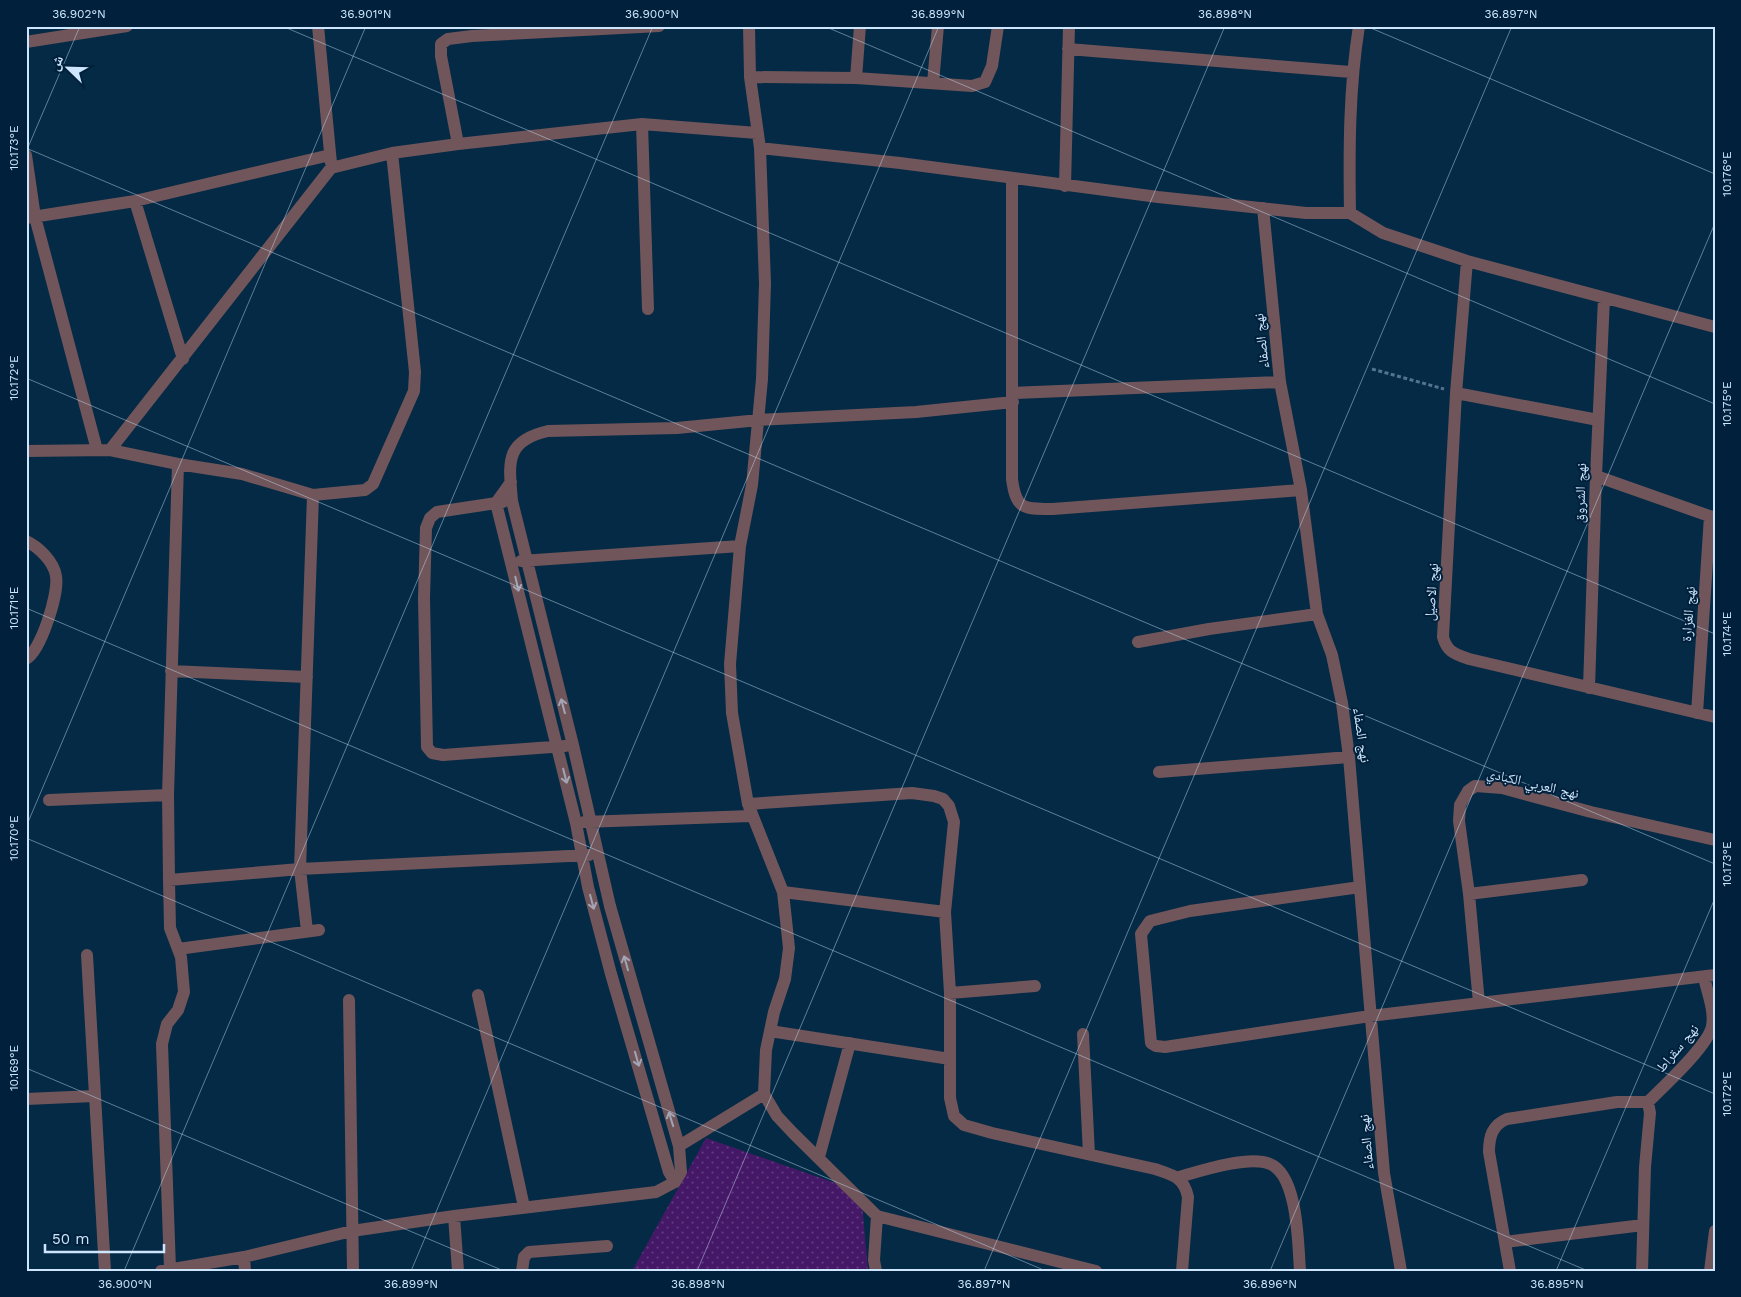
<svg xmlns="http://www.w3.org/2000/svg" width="1741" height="1297" font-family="'Work Sans','Noto Naskh Arabic',sans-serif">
  <defs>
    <pattern id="grass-dots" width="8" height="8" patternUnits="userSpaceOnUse" patternTransform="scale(1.25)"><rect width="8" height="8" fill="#451867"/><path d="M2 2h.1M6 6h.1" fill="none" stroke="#5f3a7e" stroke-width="1.8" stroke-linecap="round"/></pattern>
  </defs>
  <rect width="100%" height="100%" fill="#042a45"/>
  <path fill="url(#grass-dots)" d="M706 1138 861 1192 868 1271H632Z"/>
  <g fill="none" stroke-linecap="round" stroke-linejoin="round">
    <path stroke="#53748e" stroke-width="3" stroke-dasharray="4 2.5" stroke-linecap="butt" d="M1372 369 1444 389"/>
    <path stroke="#70555a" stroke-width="12" d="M318 26 331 163
      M749 26 750 77 760 148 765 283 762 379 752 485 740 546 730 664 732 713 748 804 783 892 789 948 785 979 774 1012 766 1050 764 1094 777 1116 793 1133 877 1216 874 1260 876 1271
      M26 42 127 26
      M1068 49 1351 72
      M750 77 856 78 972 86 985 82 992 66 998 26
      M856 78 860 26
      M933 83 938 26
      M642 124 648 309
      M458 144 441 56V44L448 39 472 36 659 26
      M760 148 900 163 1158 197 1306 213H1350L1383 233 1467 261 1715 327
      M26 155 35 217 97 450
      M1012 179V479C1016 510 1024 509 1053 509L1301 490
      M1065 186 1069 26
      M135 201 183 359
      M1263 208 1280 382 1301 490 1317 614 1332 655 1342 703 1349 757 1384 1173 1401 1271
      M1350 213C1349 150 1349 89 1359 26
      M26 218 135 201 330 155
      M1467 261 1456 393 1443 637C1447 652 1455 654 1469 659L1715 717
      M1013 393 1280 382
      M1456 393 1598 420
      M110 450 178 464 168 795 169 880 170 928 181 957 184 992 178 1010 167 1024 162 1044 170 1269
      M26 451 110 450 331 168 392 153 458 144 642 124 757 133
      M178 464 242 474 313 495 300 869 307 931
      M1596 476 1715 518
      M511 482 496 503 576 823 588 887 611 974 669 1172 675 1182
      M313 495 365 490 373 484 414 391 415 372 392 153
      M503 502 437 512 430 518 426 528 424 598 427 747 432 753 443 755 565 746
      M26 541C39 547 54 562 56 576 59 593 41 651 26 659
      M521 561 740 546
      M1138 642 1209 629 1317 614
      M171 671 307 677
      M1589 688 1596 476 1604 298
      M1697 713 1710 516
      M1159 772 1349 757
      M49 800 168 795
      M748 804 912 793 934 796 943 799 949 806 954 822 945 912 950 993V1098L954 1116 964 1125 992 1133 1155 1169C1173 1175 1184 1177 1188 1197L1182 1271
      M584 822 751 816
      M169 880 300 869 589 855
      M1360 887 1190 911 1150 921 1141 934 1151 1043 1156 1046 1165 1047 1370 1016 1715 975
      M783 892 945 912
      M1469 894 1582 880
      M178 949 319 930
      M87 955 105 1271
      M950 993 1035 986
      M478 995 524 1207
      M349 1000 353 1271
      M1479 1003 1469 894 1459 821 1460 805 1468 791 1475 786 1502 788 1591 812 1715 840
      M770 1031 950 1059
      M1083 1034 1089 1154
      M26 1099 94 1096
      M1648 1102C1663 1087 1709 1045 1712 1026 1715 1011 1707 992 1704 977
      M679 1146 764 1094
      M819 1157 850 1043
      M1179 1177C1200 1171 1249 1155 1270 1164 1298 1175 1298 1244 1300 1271
      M454 1216 458 1271
      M877 1216 1096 1271
      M1505 1242 1643 1225
      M244 1257 245 1271
      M161 1271 244 1257 352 1231 454 1216 656 1192 675 1182 681 1172 679 1146 610 906 573 745 512 501C509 463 504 441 548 431L677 428 759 420 916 412 1013 402
      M522 1271 524 1257 529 1252 607 1246
      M1510 1271 1489 1152C1489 1137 1492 1125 1507 1119L1617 1102H1648
      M1642 1271 1645 1167 1650 1113 1648 1102
      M1710 1271 1715 1231"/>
  </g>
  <defs><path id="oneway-shaft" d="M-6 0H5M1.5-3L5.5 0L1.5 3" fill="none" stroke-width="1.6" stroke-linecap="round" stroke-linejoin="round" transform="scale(1.25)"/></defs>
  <g stroke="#a3a5b4">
    <use href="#oneway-shaft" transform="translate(517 584) rotate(77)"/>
    <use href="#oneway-shaft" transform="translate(563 706) rotate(-105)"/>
    <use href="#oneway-shaft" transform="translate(565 776) rotate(76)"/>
    <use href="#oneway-shaft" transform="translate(592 902) rotate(75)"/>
    <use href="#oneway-shaft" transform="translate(626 963) rotate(-106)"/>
    <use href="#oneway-shaft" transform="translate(637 1059) rotate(74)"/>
    <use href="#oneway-shaft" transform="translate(671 1119) rotate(-107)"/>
  </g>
  <path fill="none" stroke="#cde6fd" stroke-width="1" stroke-opacity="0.45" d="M282 26 1715 634M824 26 1715 404M1366 26 1715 174M26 148 1715 864M26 152 80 26M26 378 1715 1094M26 608 1588 1271M26 827 366 26M26 838 1046 1271M26 1068 504 1271M124 1271 653 26M411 1271 939 26M697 1271 1225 26M984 1271 1512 26M1270 1271 1715 223M1556 1271 1715 898"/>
  <g text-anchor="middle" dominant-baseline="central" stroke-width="4" stroke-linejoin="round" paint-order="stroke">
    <g font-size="14" fill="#cde6fd" stroke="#00203b">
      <text transform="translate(1261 341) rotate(-96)">نهج الصفاء</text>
      <text transform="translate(1580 493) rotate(-88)">نهج الشروق</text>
      <text transform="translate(1431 592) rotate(-86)">نهج الاصيل</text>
      <text transform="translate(1688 614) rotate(-86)">نهج الغزارة</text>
      <text transform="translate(1362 735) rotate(82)">نهج الصفاء</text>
      <text transform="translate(1533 783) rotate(13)">نهج العربي الكبادي</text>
      <text transform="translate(1677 1048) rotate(-50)">نهج سقراط</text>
      <text transform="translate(1366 1142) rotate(-95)">نهج الصفاء</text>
    </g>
  </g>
  <rect width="1741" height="1297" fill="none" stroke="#00203b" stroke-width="55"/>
  <g transform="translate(68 68) rotate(293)" stroke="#00203b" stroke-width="4" paint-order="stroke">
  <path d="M0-4L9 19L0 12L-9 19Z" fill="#cde6fd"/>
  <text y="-8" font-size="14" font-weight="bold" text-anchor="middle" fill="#cde6fd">ش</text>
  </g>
  <path d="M45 1244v8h119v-8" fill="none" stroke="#cde6fd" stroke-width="2.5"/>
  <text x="52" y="1244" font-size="15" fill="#cde6fd" stroke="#00203b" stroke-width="4" paint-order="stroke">50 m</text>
  <rect x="28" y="28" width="1686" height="1242" fill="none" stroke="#cde6fd" stroke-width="2"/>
  <g font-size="12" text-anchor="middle" fill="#cde6fd">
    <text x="79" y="18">36.902°N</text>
    <text x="366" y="18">36.901°N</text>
    <text x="652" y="18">36.900°N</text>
    <text x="938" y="18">36.899°N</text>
    <text x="1225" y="18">36.898°N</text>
    <text x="1511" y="18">36.897°N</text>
    <text transform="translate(14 148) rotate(-90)" y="4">10.173°E</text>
    <text transform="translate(1727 174) rotate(-90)" y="4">10.176°E</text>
    <text transform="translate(14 378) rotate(-90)" y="4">10.172°E</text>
    <text transform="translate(1727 404) rotate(-90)" y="4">10.175°E</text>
    <text transform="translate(14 608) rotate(-90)" y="4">10.171°E</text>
    <text transform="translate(1727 634) rotate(-90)" y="4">10.174°E</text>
    <text transform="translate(14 838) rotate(-90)" y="4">10.170°E</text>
    <text transform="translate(1727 864) rotate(-90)" y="4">10.173°E</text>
    <text transform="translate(14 1068) rotate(-90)" y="4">10.169°E</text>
    <text transform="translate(1727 1094) rotate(-90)" y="4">10.172°E</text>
    <text x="125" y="1288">36.900°N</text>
    <text x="411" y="1288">36.899°N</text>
    <text x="698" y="1288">36.898°N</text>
    <text x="984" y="1288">36.897°N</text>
    <text x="1270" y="1288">36.896°N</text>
    <text x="1557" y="1288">36.895°N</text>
  </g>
</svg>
